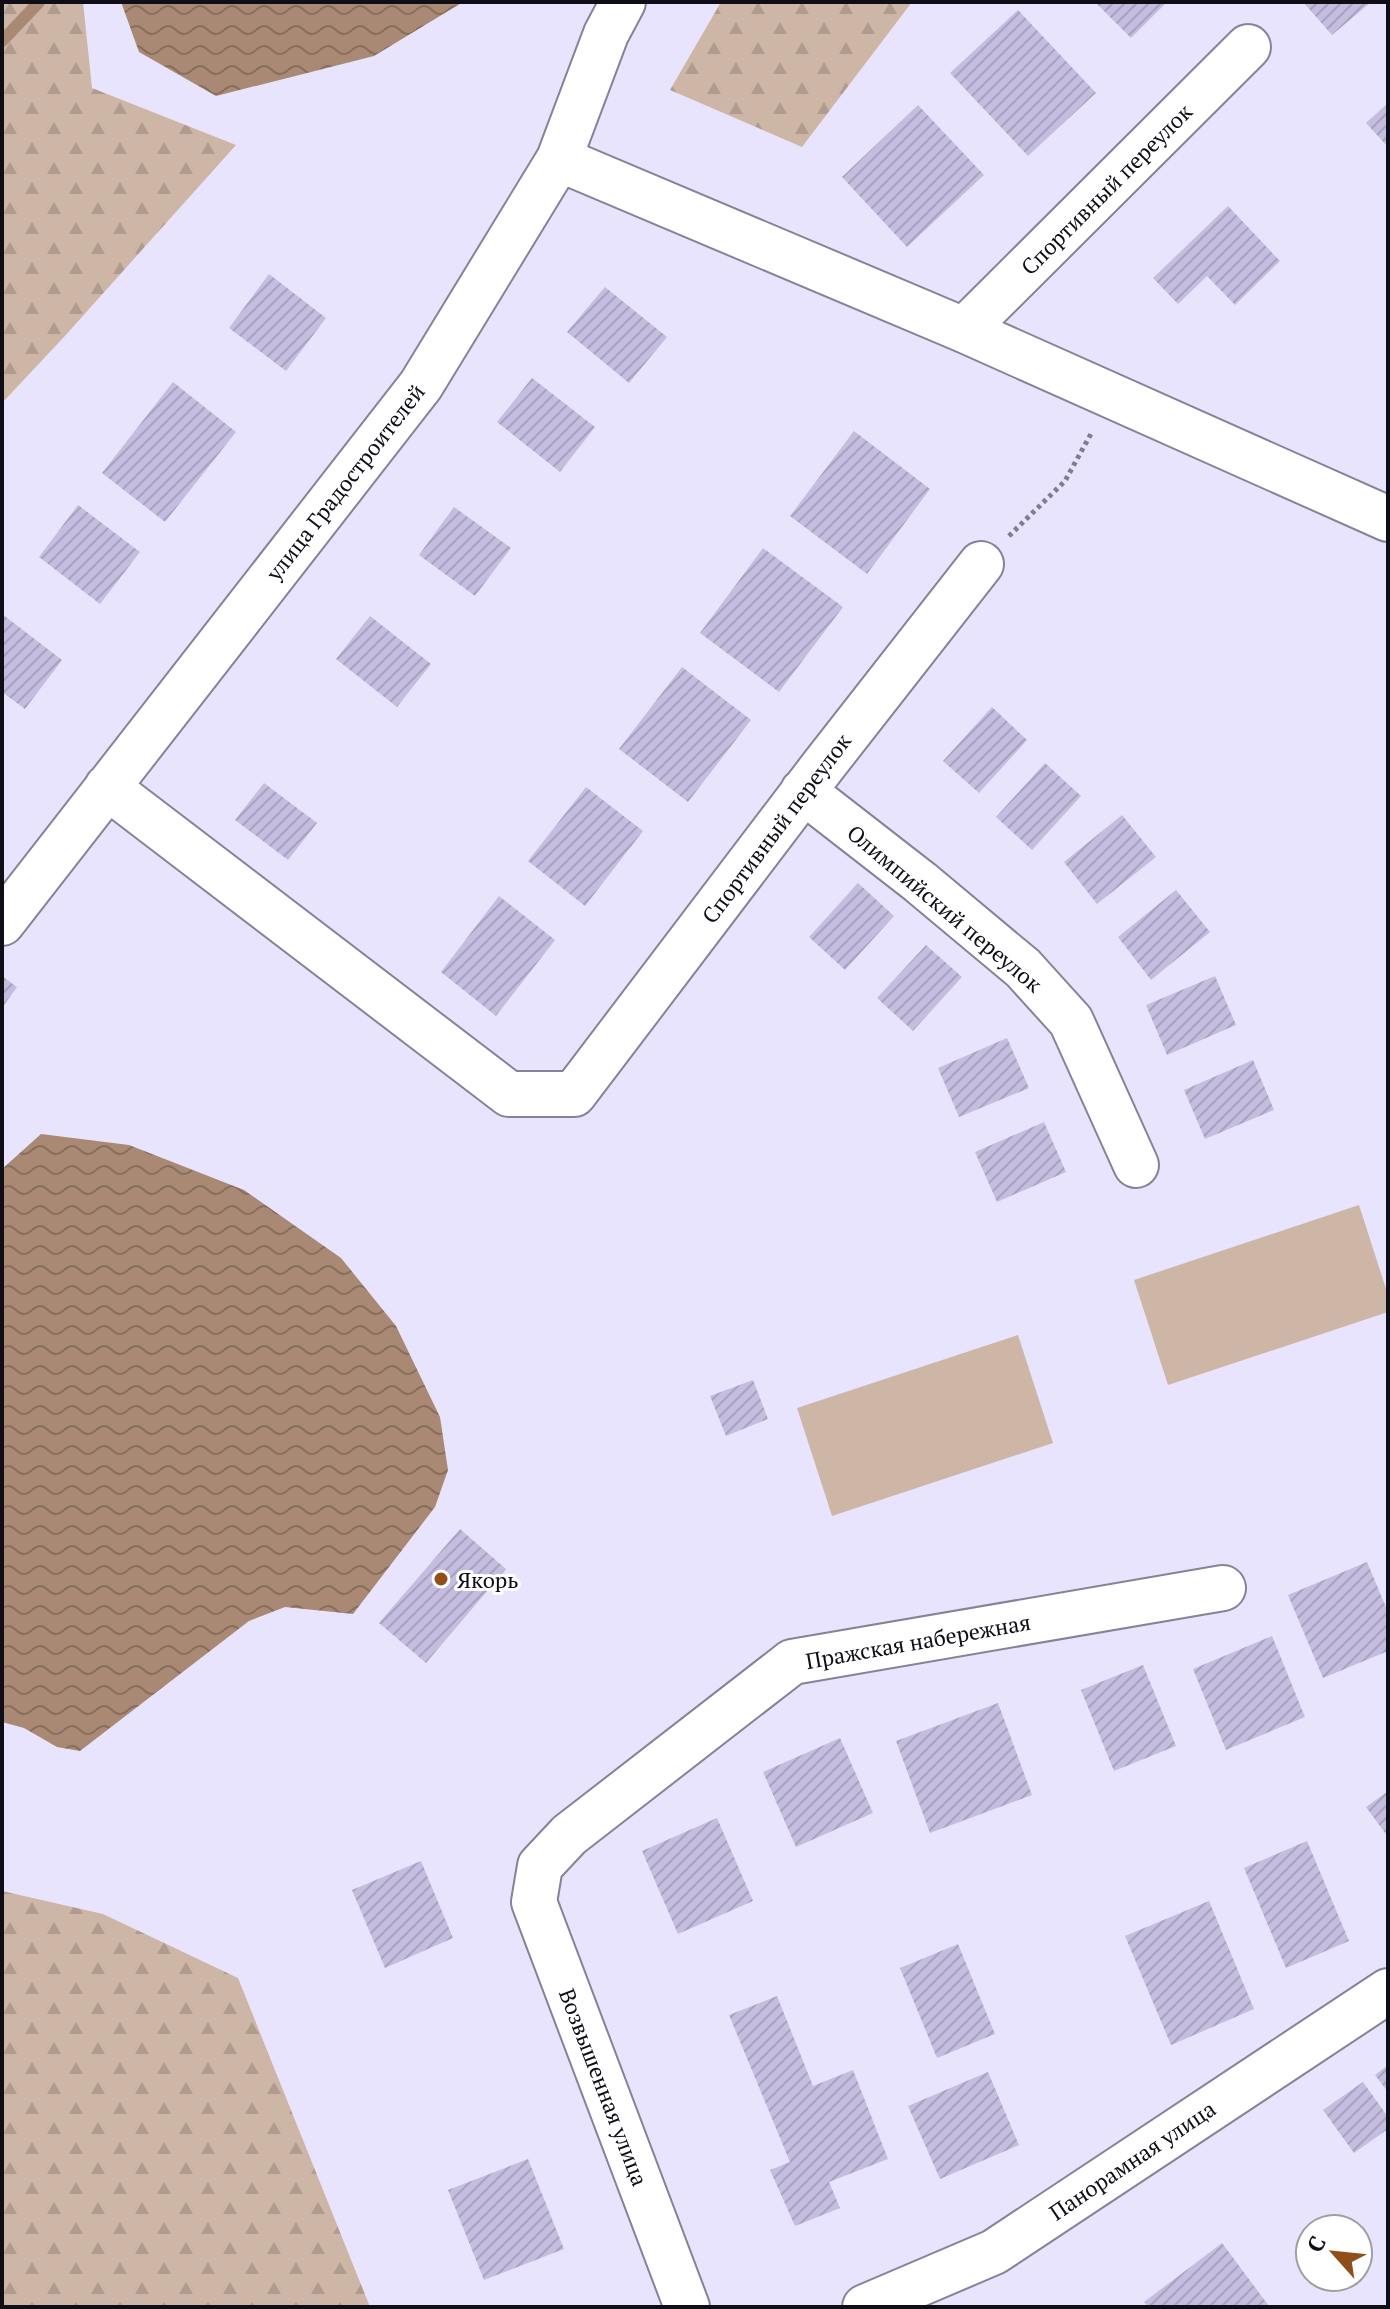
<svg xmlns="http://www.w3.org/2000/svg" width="1390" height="2309" font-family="'PT Serif',serif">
  <defs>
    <pattern id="forest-firs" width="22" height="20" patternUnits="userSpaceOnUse" patternTransform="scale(2)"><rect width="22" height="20" fill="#ceb6a6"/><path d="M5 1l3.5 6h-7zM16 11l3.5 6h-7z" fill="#b09b8e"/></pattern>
    <pattern id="water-waves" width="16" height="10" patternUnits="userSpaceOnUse" patternTransform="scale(2)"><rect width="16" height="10" fill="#a98973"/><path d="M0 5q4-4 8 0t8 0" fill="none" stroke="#886e5d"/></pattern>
    <pattern id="building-hatch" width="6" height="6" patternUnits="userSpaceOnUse" patternTransform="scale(2)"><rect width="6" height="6" fill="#c5bde0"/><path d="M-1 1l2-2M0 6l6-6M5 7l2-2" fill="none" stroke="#a8a1bf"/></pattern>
  </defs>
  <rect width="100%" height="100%" fill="#e9e4fd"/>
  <path fill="#ceb6a6" d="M1359 1205 1388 1295V1312L1168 1385 1134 1280Z
    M1018 1335 1053 1443 832 1516 797 1408Z"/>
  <path fill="url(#forest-firs)" d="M2 2H83L92 88 236 145 64 337 2 403Z
    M721 2H912L802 147 670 90Z
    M2 1891 103 1914 238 1978 370 2307H2Z"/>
  <path fill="url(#water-waves)" d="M121 2H463L374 56 216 96 139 52Z
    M41 1134 129 1145 244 1190 341 1258 396 1326 440 1417 448 1470 435 1507 353 1614 285 1607 249 1621 80 1751 57 1747 24 1728 2 1722V1169Z"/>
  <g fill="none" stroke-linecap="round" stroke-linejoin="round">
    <path stroke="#a98973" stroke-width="12" d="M2 41 39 2"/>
  </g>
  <path fill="url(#building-hatch)" d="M1095 2H1167L1131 38Z
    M1303 2H1371L1332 35Z
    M1018 10 1096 93 1028 156 950 73Z
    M1388 103V147L1366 123Z
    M918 105 984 175 907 247 842 177Z
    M1228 206 1280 261 1235 305 1207 276 1178 304 1153 278Z
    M269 274 326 318 286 371 229 328Z
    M605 287 667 337 629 383 567 332Z
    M532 378 595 427 560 472 497 422Z
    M173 382 236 432 165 522 102 473Z
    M854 431 930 489 867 574 790 516Z
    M78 505 140 552 100 604 39 557Z
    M454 507 511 548 475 596 419 555Z
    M763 548 843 607 779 692 700 633Z
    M2 614 62 660 25 709 2 692Z
    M370 616 431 664 397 707 336 659Z
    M682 667 751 720 688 802 619 749Z
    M992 707 1027 740 979 793 943 761Z
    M1045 763 1081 796 1032 850 996 817Z
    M264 783 317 823 288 860 235 820Z
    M586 787 643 831 585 906 528 861Z
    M1122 815 1156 857 1097 904 1064 862Z
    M858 883 894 916 845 970 809 937Z
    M1176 890 1210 932 1151 980 1118 937Z
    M499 896 555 940 496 1016 441 972Z
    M926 945 962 977 913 1031 877 998Z
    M2 976 17 987 2 1008Z
    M1215 976 1236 1025 1167 1055 1146 1005Z
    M1007 1038 1029 1088 959 1117 938 1068Z
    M1253 1060 1274 1110 1205 1139 1184 1090Z
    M1044 1122 1066 1172 997 1202 975 1152Z
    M753 1380 768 1419 726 1436 710 1396Z
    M460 1529 506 1569 426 1663 379 1623Z
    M1367 1562 1388 1612V1651L1323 1678 1288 1595Z
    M1272 1636 1305 1717 1226 1750 1193 1669Z
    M1143 1665 1176 1746 1114 1771 1081 1690Z
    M998 1703 1032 1795 930 1833 896 1741Z
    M840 1738 873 1813 796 1847 763 1772Z
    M1388 1791V1837L1366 1807Z
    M717 1818 753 1901 678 1934 642 1851Z
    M1307 1841 1349 1941 1286 1968 1244 1868Z
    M421 1861 453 1938 385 1968 352 1890Z
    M1209 1901 1254 2009 1171 2045 1125 1936Z
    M958 1944 995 2034 937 2058 900 1968Z
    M777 1996 813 2086 853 2070 888 2159 829 2182 840 2208 795 2226 770 2170 790 2162 729 2015Z
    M1388 2065V2092L1375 2075Z
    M988 2072 1019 2145 940 2179 908 2106Z
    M1363 2082 1388 2117V2129L1354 2153 1323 2110Z
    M528 2159 564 2249 484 2280 448 2190Z
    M1222 2243 1269 2306 1148 2307 1144 2302Z"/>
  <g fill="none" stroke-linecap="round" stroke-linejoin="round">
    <g stroke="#878298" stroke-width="48">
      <path id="street" d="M559 159 964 330 1388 519
        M964 330 1248 47
        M107 787 509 1094H574L823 766 981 564
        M803 791 920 882 1023 968 1071 1021 1136 1165
        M2 923 421 385 559 159 606 34 623 2
        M687 2307 534 1902 540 1866 569 1835 792 1662 1223 1588
        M865 2307 994 2252 1388 1991"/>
    </g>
    <path stroke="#817d8e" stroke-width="5" stroke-dasharray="4 4" stroke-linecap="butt" d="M1009 536 1065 481 1092 432"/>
    <use href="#street" stroke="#fff" stroke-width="44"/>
  </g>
  <circle fill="#904f19" stroke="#fff" stroke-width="3" cx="441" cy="1579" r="8"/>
  <g text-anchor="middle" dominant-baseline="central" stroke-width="6" stroke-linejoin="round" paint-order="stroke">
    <g font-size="22" fill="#0f0d15" stroke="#fff">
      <text transform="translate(1106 189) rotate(-45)">Спортивный переулок</text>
      <text transform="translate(345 482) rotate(-52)">улица Градостроителей</text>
      <text transform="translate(776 828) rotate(-53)">Спортивный переулок</text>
      <text transform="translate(945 908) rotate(40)">Олимпийский переулок</text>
      <text transform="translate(918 1641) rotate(-10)">Пражская набережная</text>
      <text transform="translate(604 2087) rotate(69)">Возвышенная улица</text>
      <text transform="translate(1132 2160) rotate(-34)">Панорамная улица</text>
    </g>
    <g font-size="22" fill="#0f0d15" stroke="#fff" text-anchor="start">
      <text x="457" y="1579">Якорь</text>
    </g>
  </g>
  <rect width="1390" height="2309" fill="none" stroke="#0f0d15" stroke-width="8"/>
  <g transform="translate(1334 2253) rotate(297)"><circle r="38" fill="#ffffff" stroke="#9f9ea1" stroke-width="2"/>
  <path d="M0-6L14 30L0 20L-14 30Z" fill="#904f19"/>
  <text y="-12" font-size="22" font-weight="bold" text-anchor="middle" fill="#0f0d15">С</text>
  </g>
</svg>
